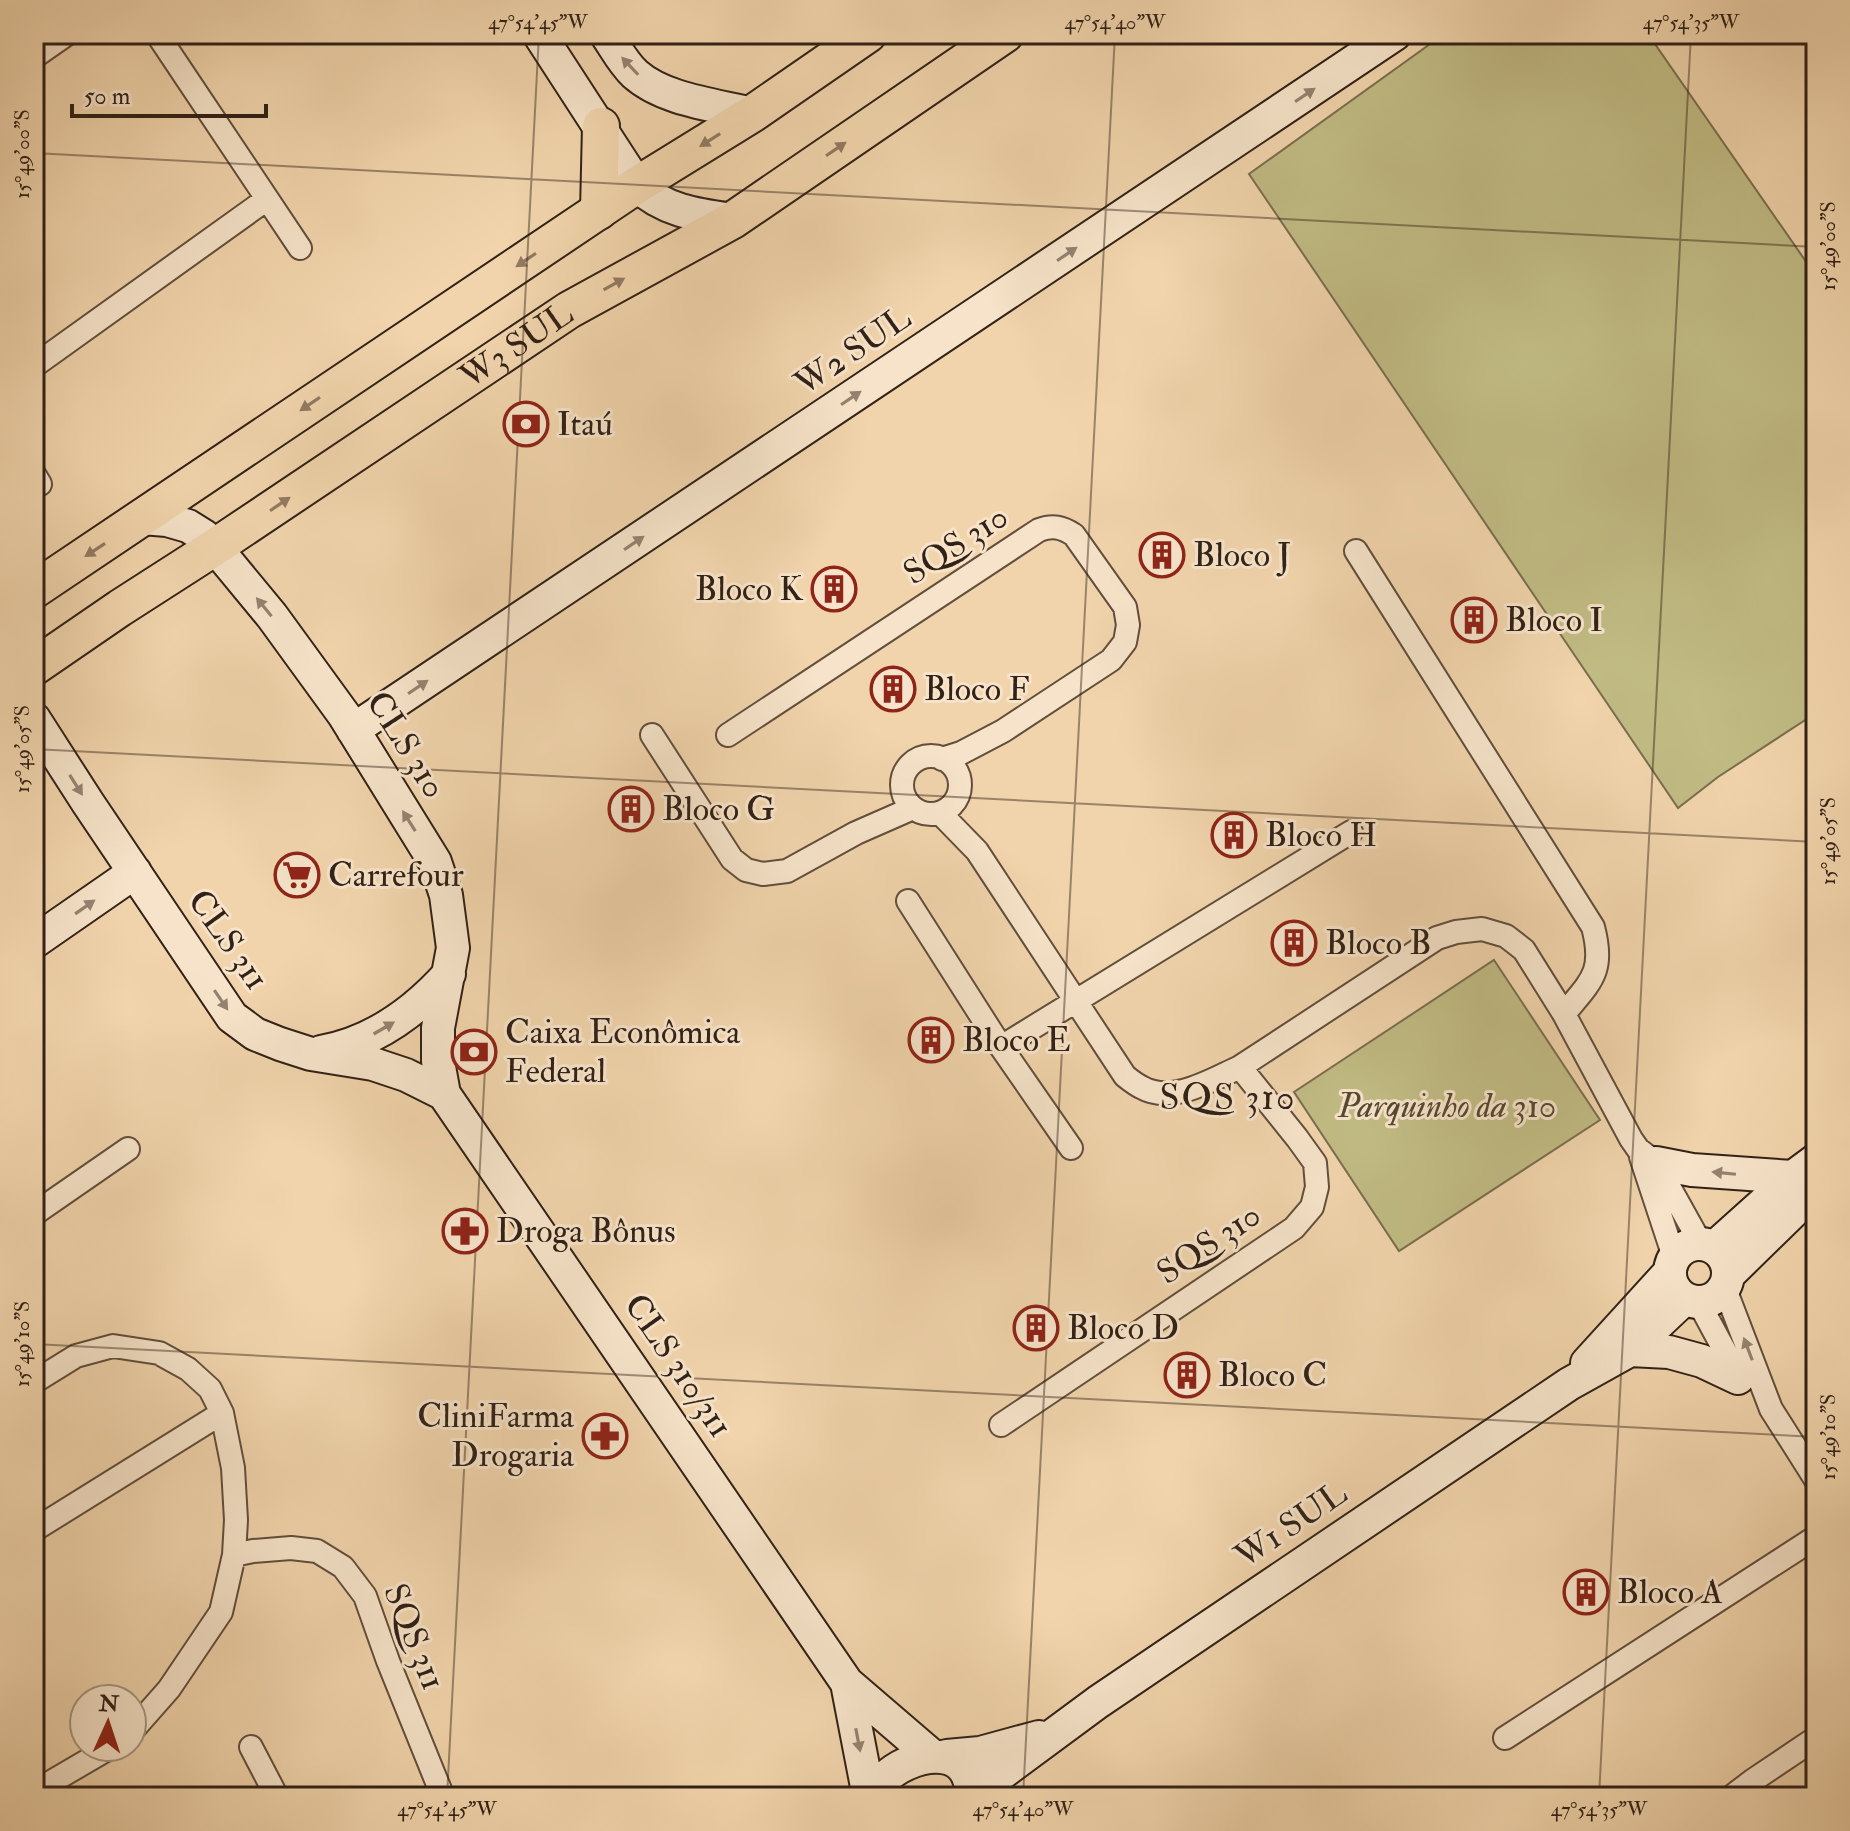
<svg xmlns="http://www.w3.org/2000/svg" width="1850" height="1831" font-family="'IM FELL Double Pica',serif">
  <rect width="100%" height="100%" fill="#f1d4ac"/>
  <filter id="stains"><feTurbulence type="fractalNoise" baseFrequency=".0025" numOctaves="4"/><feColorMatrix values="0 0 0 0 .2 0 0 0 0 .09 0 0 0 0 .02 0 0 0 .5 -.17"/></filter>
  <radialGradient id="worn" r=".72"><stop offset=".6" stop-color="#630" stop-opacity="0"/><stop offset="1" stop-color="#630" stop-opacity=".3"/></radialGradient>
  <path fill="#c1bb84" stroke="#796e4e" stroke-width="2" d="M1444 34H1648L1816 276V713L1718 777 1678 808 1249 174Z
    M1494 960 1600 1120 1399 1251 1294 1092Z"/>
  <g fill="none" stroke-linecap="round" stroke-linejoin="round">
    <g stroke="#614e3c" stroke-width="26">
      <path id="street" d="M157 34 300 248
        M34 57 67 34
        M34 366 267 199
        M34 474 40 484
        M1356 551 1593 927C1605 972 1591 981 1564 1014
        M652 735 732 859 746 870 763 874 787 871 856 833 913 808
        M728 735 1039 530C1053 525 1062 527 1074 535L1125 607 1128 625 1125 642 1111 660 1003 731 961 753 942 759
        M902 785a29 29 0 1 1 58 0a29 29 0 1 1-58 0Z
        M940 813 977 851 1125 1076C1130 1080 1135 1084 1141 1087 1172 1105 1211 1080 1240 1067
        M908 901 1001 1047 1351 832
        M1001 1047 1071 1148
        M1641 1157 1674 1257
        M34 1214 128 1149
        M1725 1289 1771 1409 1816 1480
        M1699 1303 1741 1381
        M34 1382 76 1356 113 1346 159 1353 188 1369 210 1389 222 1413 233 1468 236 1520 234 1555 221 1612 169 1689 132 1731
        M1001 1425 1294 1228 1312 1207 1317 1187 1315 1163 1297 1138 1240 1067 1437 938 1456 932 1482 929 1506 936 1524 950 1564 1014 1631 1139 1638 1149 1656 1163 1701 1244
        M34 1530 222 1413
        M234 1555 253 1551 291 1548 317 1551 343 1567 365 1596 388 1661 443 1797
        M1505 1738 1816 1537
        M251 1747 277 1797
        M34 1792 111 1747
        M1731 1797 1752 1781 1816 1738"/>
    </g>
    <g stroke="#312117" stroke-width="36">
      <path id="secondary" d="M539 34 637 185C664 211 697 215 733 220
        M606 34C615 47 623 63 635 74 664 100 716 105 752 114
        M142 518 167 520 188 526 204 536 215 547 272 616 344 715 435 862 446 895 453 948 438 1028V1061L444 1094 847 1683 932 1756
        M34 719 88 803 232 1017 255 1034 280 1044 311 1054 373 1064 406 1075 444 1094
        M353 730 1395 34
        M34 942 135 872
        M321 1052C372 1043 415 1012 449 974
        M1656 1163 1692 1170 1793 1177
        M1670 1273a29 29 0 1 1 58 0a29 29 0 1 1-58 0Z
        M1714 1248 1793 1177 1816 1160
        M1729 1274 1816 1189
        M1630 1350 1669 1352 1702 1361 1738 1378
        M1587 1363 1669 1273
        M847 1683 869 1797
        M947 1756 980 1753 1039 1737
        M972 1795 1098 1702 1569 1384 1630 1350 1684 1299
        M870 1797C874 1792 877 1786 882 1781 909 1752 973 1740 971 1797"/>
    </g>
    <g stroke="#312117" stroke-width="40">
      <g id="primary">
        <path d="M599 211 601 126"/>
        <path d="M34 590 637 185 752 114 868 34"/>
        <path id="s1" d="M34 667 120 608 215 547 569 310 733 220 1005 34"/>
      </g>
    </g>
    <use href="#street" stroke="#f6e3c9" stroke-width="22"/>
    <use href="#secondary" stroke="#f6e3c9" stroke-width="32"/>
    <use href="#primary" stroke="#f1d4ac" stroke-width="36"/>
  </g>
  <defs><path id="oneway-solid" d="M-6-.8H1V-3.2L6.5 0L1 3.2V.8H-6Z" transform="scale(2)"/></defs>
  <g fill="#948270">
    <use href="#oneway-solid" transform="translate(630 66) rotate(-133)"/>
    <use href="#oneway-solid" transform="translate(1305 95) rotate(-34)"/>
    <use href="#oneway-solid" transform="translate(1067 254) rotate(-34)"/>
    <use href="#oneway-solid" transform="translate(851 398) rotate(-34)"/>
    <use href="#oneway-solid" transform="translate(634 543) rotate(-34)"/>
    <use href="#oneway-solid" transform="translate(264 607) rotate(-129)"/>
    <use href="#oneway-solid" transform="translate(418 687) rotate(-34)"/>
    <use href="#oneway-solid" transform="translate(76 785) rotate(58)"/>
    <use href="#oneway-solid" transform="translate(409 821) rotate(-122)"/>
    <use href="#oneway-solid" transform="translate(85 907) rotate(-35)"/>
    <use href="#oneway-solid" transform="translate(221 1000) rotate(56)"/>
    <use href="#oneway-solid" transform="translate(384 1028) rotate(-30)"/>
    <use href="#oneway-solid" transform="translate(1724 1173) rotate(-174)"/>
    <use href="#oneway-solid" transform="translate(1748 1349) rotate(-111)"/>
    <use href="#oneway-solid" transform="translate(858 1740) rotate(79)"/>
  </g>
  <g fill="#917a62">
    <use href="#oneway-solid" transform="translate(710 140) rotate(148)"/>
    <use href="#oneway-solid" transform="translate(836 149) rotate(-34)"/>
    <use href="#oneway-solid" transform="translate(526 260) rotate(146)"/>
    <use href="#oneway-solid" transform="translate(614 284) rotate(-29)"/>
    <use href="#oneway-solid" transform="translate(310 404) rotate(146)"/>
    <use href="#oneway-solid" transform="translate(280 504) rotate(-34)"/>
    <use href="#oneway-solid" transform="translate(95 550) rotate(147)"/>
  </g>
  <path fill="none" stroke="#312117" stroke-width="2" stroke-opacity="0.45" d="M34 153 1816 247M34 749 1816 842M34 1344 1816 1437M447 1797 539 34M1023 1797 1115 34M1599 1797 1691 34"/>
  <defs>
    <g id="bank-ring" transform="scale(2.3)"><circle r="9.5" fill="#f6e3c9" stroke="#8f2418" stroke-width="1.5"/><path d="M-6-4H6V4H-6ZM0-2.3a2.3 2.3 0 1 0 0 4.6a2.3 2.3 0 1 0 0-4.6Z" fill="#8f2418"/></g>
    <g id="building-ring" transform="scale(2.3)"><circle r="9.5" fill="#f6e3c9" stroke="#8f2418" stroke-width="1.5"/><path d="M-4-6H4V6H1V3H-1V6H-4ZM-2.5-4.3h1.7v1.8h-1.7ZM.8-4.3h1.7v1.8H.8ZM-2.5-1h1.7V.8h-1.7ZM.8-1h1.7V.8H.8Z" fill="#8f2418"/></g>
    <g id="supermarket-ring" transform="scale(2.3)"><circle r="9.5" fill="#f6e3c9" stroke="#8f2418" stroke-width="1.5"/><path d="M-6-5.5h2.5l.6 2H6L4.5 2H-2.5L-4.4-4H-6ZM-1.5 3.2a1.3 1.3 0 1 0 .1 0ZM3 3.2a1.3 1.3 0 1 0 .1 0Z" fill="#8f2418"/></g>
    <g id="pharmacy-ring" transform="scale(2.3)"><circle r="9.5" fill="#f6e3c9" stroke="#8f2418" stroke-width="1.5"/><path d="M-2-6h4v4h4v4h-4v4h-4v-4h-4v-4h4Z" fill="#8f2418"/></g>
  </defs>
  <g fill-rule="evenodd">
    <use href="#bank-ring" x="526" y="424"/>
    <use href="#building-ring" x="1162" y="555"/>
    <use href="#building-ring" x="834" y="589"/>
    <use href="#building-ring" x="1474" y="620"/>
    <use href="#building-ring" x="893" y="689"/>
    <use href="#building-ring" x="631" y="809"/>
    <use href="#building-ring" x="1234" y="835"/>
    <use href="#supermarket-ring" x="297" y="875"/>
    <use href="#building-ring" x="1294" y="943"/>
    <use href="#building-ring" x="931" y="1040"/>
    <use href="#bank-ring" x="474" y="1052"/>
    <use href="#pharmacy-ring" x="465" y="1231"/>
    <use href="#building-ring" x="1036" y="1328"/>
    <use href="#building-ring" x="1187" y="1375"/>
    <use href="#pharmacy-ring" x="605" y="1436"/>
    <use href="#building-ring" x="1586" y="1592"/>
  </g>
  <g text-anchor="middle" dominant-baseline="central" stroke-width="6" stroke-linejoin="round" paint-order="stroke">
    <g font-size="34" fill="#312117" stroke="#f6e3c9">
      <text stroke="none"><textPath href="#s1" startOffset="580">W3 SUL</textPath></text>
      <text transform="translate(853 351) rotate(-34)">W2 SUL</text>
      <text transform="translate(956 545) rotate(-33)">SQS 310</text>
      <text transform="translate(406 745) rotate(58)">CLS 310</text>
      <text transform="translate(228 940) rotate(55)">CLS 311</text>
      <text transform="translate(1209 1244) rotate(-34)">SQS 310</text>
      <text transform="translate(678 1366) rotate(56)">CLS 310/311</text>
      <text transform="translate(1291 1525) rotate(-34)">W1 SUL</text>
      <text transform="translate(414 1637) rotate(68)">SQS 311</text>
    </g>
    <g font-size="34" fill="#312117" stroke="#f6e3c9" text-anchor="start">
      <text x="557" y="424">Itaú</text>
      <text x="1193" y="555">Bloco J</text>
      <text x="803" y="589" text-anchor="end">Bloco K</text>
      <text x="1505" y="620">Bloco I</text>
      <text x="924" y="689">Bloco F</text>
      <text x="662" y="809">Bloco G</text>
      <text x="1265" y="835">Bloco H</text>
      <text x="328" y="875">Carrefour</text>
      <text x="1325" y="943">Bloco B</text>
      <text x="505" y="1032">Caixa Econômica<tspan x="505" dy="39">Federal</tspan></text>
      <text x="962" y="1040">Bloco E</text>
      <text x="496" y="1231">Droga Bônus</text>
      <text x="1067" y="1328">Bloco D</text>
      <text x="1218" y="1375">Bloco C</text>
      <text x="574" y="1416" text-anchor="end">CliniFarma<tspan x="574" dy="39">Drogaria</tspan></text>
      <text x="1617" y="1592">Bloco A</text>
    </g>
    <g font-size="34" font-style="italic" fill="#554832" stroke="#f6e3c9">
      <text x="1447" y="1106">Parquinho da 310</text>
    </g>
    <g font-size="36" letter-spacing="2" fill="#312117" stroke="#f6e3c9">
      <text x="1228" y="1097">SQS 310</text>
    </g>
  </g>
  <rect width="1850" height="1831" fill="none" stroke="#f1d4ac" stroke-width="88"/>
  <g transform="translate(108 1723) rotate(3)"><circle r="38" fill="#f6e3c9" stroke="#a79582" stroke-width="2"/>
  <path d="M0-6L14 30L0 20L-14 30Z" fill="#8f2418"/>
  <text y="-12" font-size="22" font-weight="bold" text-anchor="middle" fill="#312117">N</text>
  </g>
  <path d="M72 104v12h194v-12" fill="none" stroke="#312117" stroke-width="4"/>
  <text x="84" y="104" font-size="24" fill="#312117" stroke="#f6e3c9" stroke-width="6" paint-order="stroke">50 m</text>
  <rect x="44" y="44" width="1762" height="1743" fill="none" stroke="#312117" stroke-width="3"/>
  <g font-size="20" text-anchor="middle" fill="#312117">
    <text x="538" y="29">47°54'45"W</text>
    <text x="1115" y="29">47°54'40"W</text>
    <text x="1691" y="29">47°54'35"W</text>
    <text transform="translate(22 154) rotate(-90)" y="7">15°49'00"S</text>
    <text transform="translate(1828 246) rotate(-90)" y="7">15°49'00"S</text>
    <text transform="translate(22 749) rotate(-90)" y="7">15°49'05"S</text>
    <text transform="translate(1828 841) rotate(-90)" y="7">15°49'05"S</text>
    <text transform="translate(22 1344) rotate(-90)" y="7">15°49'10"S</text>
    <text transform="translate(1828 1437) rotate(-90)" y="7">15°49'10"S</text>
    <text x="447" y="1816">47°54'45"W</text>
    <text x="1023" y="1816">47°54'40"W</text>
    <text x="1599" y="1816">47°54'35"W</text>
  </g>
  <rect width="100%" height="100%" filter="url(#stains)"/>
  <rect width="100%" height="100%" fill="url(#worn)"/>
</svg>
